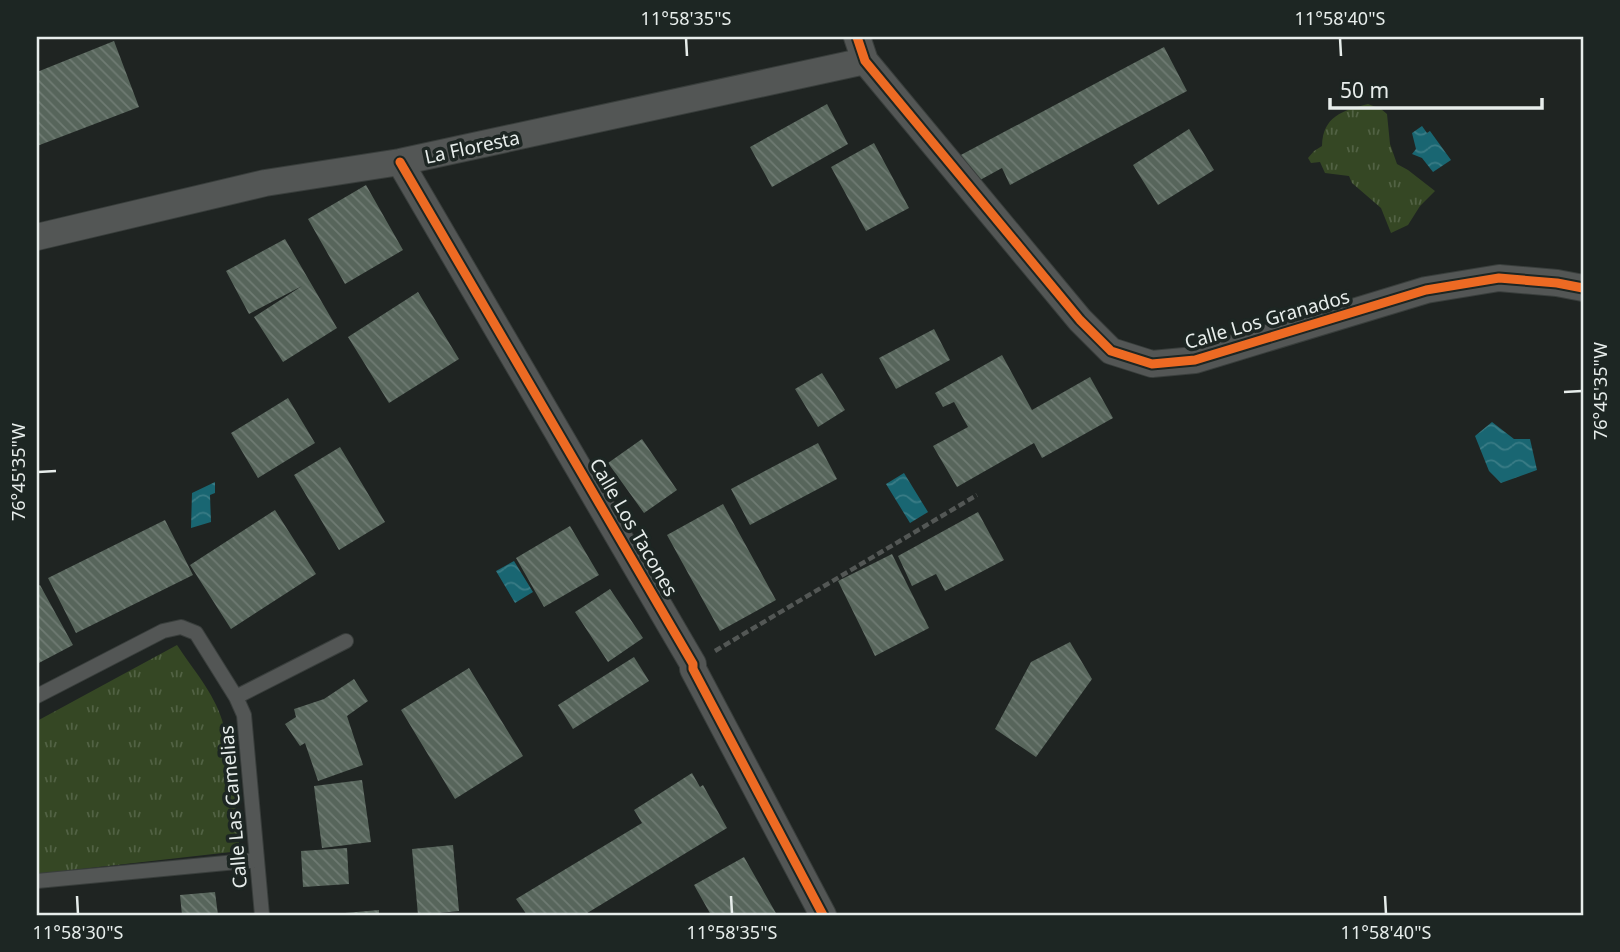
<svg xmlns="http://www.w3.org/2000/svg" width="1620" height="952" font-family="'Noto Sans',sans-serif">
  <defs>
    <pattern id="park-tufts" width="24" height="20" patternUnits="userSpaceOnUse" patternTransform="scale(1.75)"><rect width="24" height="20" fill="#354724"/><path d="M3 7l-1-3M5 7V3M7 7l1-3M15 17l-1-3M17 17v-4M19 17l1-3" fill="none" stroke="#526244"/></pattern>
    <pattern id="water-waves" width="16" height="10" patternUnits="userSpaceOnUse" patternTransform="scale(1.75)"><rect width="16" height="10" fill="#196672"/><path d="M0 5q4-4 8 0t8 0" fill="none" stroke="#3a7c86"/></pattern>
    <pattern id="building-back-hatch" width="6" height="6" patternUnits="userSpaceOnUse" patternTransform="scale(1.75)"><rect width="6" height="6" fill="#57655b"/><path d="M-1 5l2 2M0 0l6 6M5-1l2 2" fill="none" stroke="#6f7b73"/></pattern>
  </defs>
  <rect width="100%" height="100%" fill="#1f2422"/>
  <path fill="url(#park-tufts)" d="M1368 104 1381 109 1387 114 1390 144 1397 164 1408 170 1435 191 1420 206 1408 225 1391 233 1381 208 1352 183 1349 176 1325 173 1320 162 1311 163 1308 158 1314 151 1322 146C1323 116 1342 111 1368 104Z
    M177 645C192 668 214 693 222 720 234 762 235 808 240 851L37 874V721Z"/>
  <path fill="url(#water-waves)" d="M1422 126 1427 133 1430 131 1451 160 1433 172 1422 158 1412 154 1416 149 1412 133Z
    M1492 422 1514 439H1530L1537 470 1501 483 1489 471 1475 436Z
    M904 473 928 512 910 523 886 484Z
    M215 482V493L210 495 211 522 191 528 192 493Z
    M514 561 533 592 515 603 496 571Z"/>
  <path fill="url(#building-back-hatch)" d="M114 41 139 107 37 146V72Z
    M1164 47 1187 91 1010 185 1002 168 971 185 957 157Z
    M827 104 848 144 772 187 750 147Z
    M1189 129 1214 170 1158 205 1133 165Z
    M874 143 909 208 866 231 831 167Z
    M366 185 403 250 345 284 308 219Z
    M285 239 337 328 283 362 254 317 302 286 249 314 226 271Z
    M418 292 459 359 389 403 348 337Z
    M934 329 950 360 896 389 879 358Z
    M1002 355 1032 410 1090 377 1113 418 1042 458 1034 443 957 487 933 446 968 427 954 402 943 407 935 393Z
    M822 373 845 410 818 427 795 389Z
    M288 398 315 443 258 478 231 433Z
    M642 439 677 490 644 513 608 463Z
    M818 443 837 479 750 525 731 489Z
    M340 447 385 522 339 550 294 475Z
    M723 504 776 600 720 631 667 535Z
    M275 510 316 574 231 629 190 565Z
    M978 512 1004 560 945 591 936 574 912 586 898 556Z
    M165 520 193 575 76 633 48 578Z
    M570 526 599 575 544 607 516 558Z
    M892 554 929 628 875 656 838 581Z
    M40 585 73 645 37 664V587Z
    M610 589 643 638 608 662 575 612Z
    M1070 642 1092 679 1036 757 995 729 1031 662Z
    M634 657 649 681 573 729 558 705Z
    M469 668 523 756 455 799 401 710Z
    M354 679 368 701 347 716 363 765 318 781 305 743 300 746 285 724 296 717 294 709 324 699Z
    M692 773 700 787 703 785 727 828 584 915H527L516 899 642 823 634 810Z
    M362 780 371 842 322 848 314 786Z
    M453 845 459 911 418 915 412 849Z
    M347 848 349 884 303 887 301 851Z
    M744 857 777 915H711L694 885Z
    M215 892 218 915H182L180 895Z
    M379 910V915H345V913Z"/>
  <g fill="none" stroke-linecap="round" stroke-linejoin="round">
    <g stroke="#393e3c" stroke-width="16">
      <path id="lane" d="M37 696 163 631 181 627 196 633 236 697 346 641
        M236 697 244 715 262 915
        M37 881 257 860"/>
    </g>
    <g stroke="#393e3c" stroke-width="28">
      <path id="street" d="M857 37 865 61 1080 320 1111 351 1152 364 1195 360 1426 290 1499 278 1557 283 1583 288
        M400 162 693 664V669L823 915
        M37 237 265 183 400 162 865 61"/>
    </g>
    <path stroke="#535755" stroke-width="4.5" stroke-dasharray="7 3.5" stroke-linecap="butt" d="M715 651 977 495"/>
    <use href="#lane" stroke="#535655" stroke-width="14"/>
    <use href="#street" stroke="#535655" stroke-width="26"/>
    <g stroke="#1d2623" stroke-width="13">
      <path id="cycleway" d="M857 37 865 61 1080 320 1111 351 1152 364 1195 360 1426 290 1499 278 1557 283 1583 288
        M400 162 693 664V669L823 915"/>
    </g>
    <use href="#cycleway" stroke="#ed6a23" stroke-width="9"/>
  </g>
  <path fill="none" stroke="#e7edeb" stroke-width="2.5" d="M686 38 687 56M1340 38 1341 56M1564 392 1582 391M38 472 56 471M77 896 78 914M731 896 732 914M1385 896 1386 914"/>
  <g text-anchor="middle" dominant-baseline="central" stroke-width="7" stroke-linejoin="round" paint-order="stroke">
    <g font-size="19" fill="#e7edeb" stroke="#1d2623">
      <text transform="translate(472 147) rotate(-12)">La Floresta</text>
      <text transform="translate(1267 319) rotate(-16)">Calle Los Granados</text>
      <text transform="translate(634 527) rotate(60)">Calle Los Tacones</text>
      <text transform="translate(233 807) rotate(-95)">Calle Las Camelias</text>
    </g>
  </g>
  <rect width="1620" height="952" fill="none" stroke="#1d2623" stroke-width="77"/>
  <path d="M1330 98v10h212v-10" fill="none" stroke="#e7edeb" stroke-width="3.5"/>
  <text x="1340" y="98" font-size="21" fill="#e7edeb" stroke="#1d2623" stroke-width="5" paint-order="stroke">50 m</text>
  <rect x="38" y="38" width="1544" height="876" fill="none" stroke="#e7edeb" stroke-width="2.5"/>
  <g font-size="18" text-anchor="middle" fill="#e7edeb">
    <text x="686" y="25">11°58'35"S</text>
    <text x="1340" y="25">11°58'40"S</text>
    <text transform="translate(1601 391) rotate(-90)" y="6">76°45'35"W</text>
    <text transform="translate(19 472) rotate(-90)" y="6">76°45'35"W</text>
    <text x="78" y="939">11°58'30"S</text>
    <text x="732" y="939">11°58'35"S</text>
    <text x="1386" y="939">11°58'40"S</text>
  </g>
</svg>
